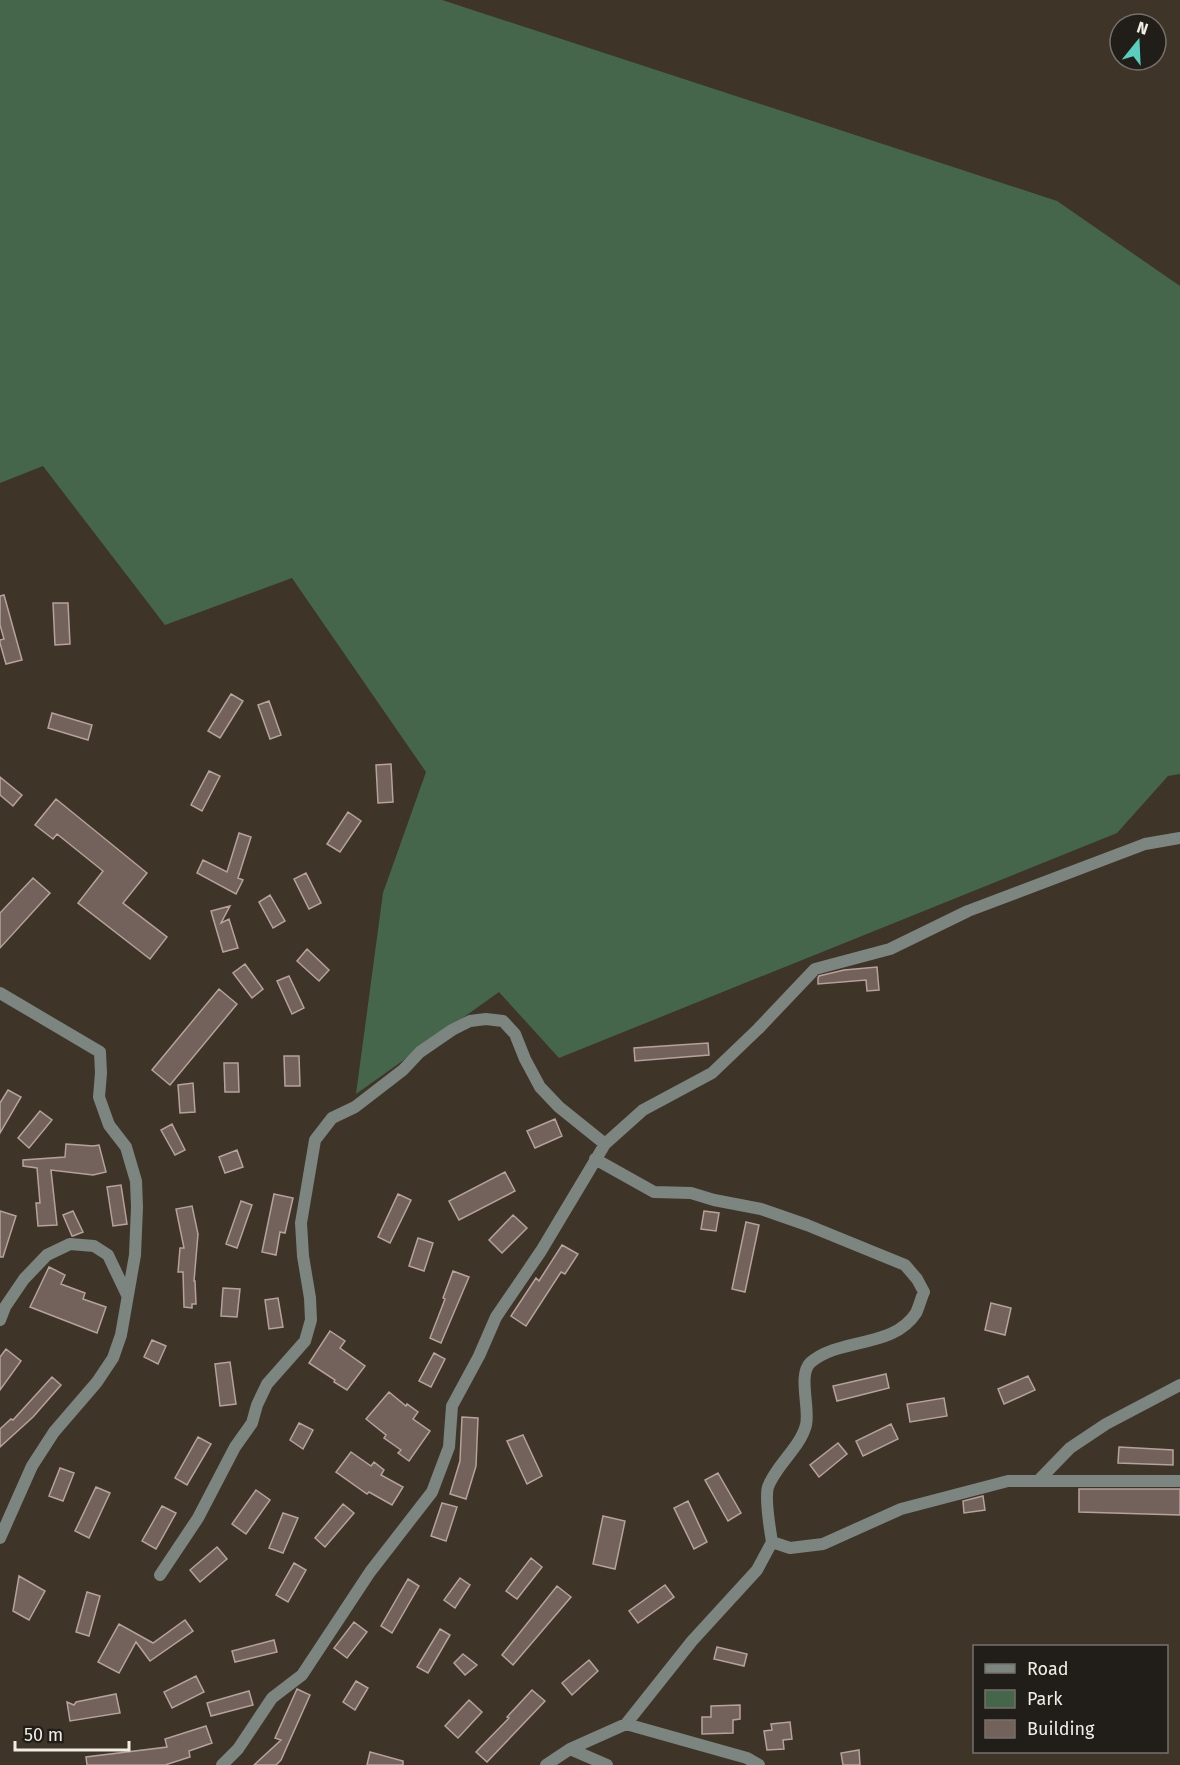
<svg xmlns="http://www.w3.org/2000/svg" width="1180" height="1765" font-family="'Fira Sans',sans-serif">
  <rect width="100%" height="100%" fill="#3e3528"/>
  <path fill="#46664c" d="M0 0H442L1057 201 1180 286V774L1168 776 1117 833 559 1058 499 992 356 1094 383 893 426 772 292 578 165 625 43 466 0 483Z"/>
  <path fill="#73615b" stroke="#b6a29b" stroke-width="1.5" d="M4 595 22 660 6 664 0 643V640L4 639 0 625V596Z
    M53 603H68L70 644 55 645Z
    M231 694 243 701 220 738 208 731Z
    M269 701 281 735 270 739 258 705Z
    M52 713 92 725 88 740 48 728Z
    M391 764 393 802 378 803 376 765Z
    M209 771 220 776 202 811 191 805Z
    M0 777 22 795 13 806 0 795Z
    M56 799 147 873 123 903 167 937 150 959 78 903 103 871 57 834 53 839 35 825Z
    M348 812 361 821 340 852 327 844Z
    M239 833 251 837 238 878 243 880 236 894 197 873 203 860 227 872Z
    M306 873 321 903 309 909 294 879Z
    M33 878 50 893 0 948V913Z
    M270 895 285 921 273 928 259 902Z
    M230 906 221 923 229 919 238 948 223 952 211 911Z
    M307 949 329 970 319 981 297 961Z
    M245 964 263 989 252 998 233 973Z
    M877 967 879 990 867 991 866 980 818 984V978L819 976 844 970Z
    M289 976 304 1008 292 1014 277 981Z
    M219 989 237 1004 170 1085 152 1070Z
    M708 1043 709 1055 635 1061 634 1048Z
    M284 1056H299L300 1086H285Z
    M224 1063H238L239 1092H225Z
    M193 1083 195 1112 180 1113 178 1085Z
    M8 1090 21 1097 0 1133V1103Z
    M40 1111 52 1120 29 1148 18 1138Z
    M555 1119 562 1136 535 1148 527 1131Z
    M172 1124 185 1150 175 1155 161 1130Z
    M66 1144 93 1146 99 1145 106 1172 93 1175 51 1170 57 1225 38 1226 36 1203H40L37 1168 23 1166V1160L65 1157Z
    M237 1150 243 1167 225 1173 219 1157Z
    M505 1172 515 1191 459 1220 449 1201Z
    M121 1185 127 1224 113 1226 107 1187Z
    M274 1194 293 1198 285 1233 280 1232 276 1255 262 1252Z
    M398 1194 411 1200 390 1243 378 1237Z
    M241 1201 252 1205 237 1248 226 1244Z
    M192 1206 198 1234 194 1281H195L196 1304H192V1308L184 1307 183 1272H178L180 1248H184L176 1209Z
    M0 1211 16 1216 3 1257H0Z
    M73 1211 83 1232 73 1236H72L63 1215Z
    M704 1211 719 1213 716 1231 701 1229Z
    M513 1215 527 1228 502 1253 489 1240Z
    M746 1222 759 1225 745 1292 732 1289Z
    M418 1238 433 1243 424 1271 409 1266Z
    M562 1245 578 1254 565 1274 561 1272 526 1326 511 1316 536 1278 539 1281Z
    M49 1267 65 1275 61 1284 85 1293 83 1299 106 1307 97 1333 30 1307Z
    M453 1271 469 1277 441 1343 430 1338 445 1299 443 1298Z
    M223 1288 240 1289 237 1317 221 1316Z
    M278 1298 283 1327 269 1329 265 1300Z
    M991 1303 1011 1308 1005 1335 985 1330Z
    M330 1331 345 1341 340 1348 365 1366 347 1390 334 1382 335 1380 309 1363Z
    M152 1340 166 1346 158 1364 144 1357Z
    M6 1349 21 1361 0 1390V1357Z
    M434 1353 445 1359 431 1387 419 1381Z
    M230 1362 236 1404 220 1406 215 1364Z
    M886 1374 889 1388 837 1401 833 1386Z
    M1028 1376 1035 1390 1004 1404 998 1389Z
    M52 1377 61 1385 33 1417 0 1447V1429L11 1419 13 1420Z
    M389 1392 406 1406 407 1404 418 1412 413 1419 430 1431 409 1461 398 1453 401 1450 384 1438 386 1435 366 1419Z
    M944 1398 947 1416 910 1422 907 1404Z
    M462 1417 478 1418 476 1466 466 1499 450 1494 460 1461Z
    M299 1423 313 1430 303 1449 290 1440Z
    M891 1424 898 1439 863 1456 856 1441Z
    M523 1435 542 1476 527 1484 507 1441Z
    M198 1437 211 1444 187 1485 175 1478Z
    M838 1443 847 1454 819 1477 810 1465Z
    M1119 1447 1173 1450V1465L1118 1463Z
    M351 1452 371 1466 374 1462 384 1470 381 1475 403 1487 392 1505 369 1492 367 1494 336 1472Z
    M60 1468 74 1473 63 1501 49 1496Z
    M718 1473 741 1513 728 1521 705 1480Z
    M96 1487 110 1493 89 1538 75 1531Z
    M1079 1489H1180V1515L1079 1512Z
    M256 1490 270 1500 246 1534 232 1524Z
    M983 1496 985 1510 964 1513 963 1501Z
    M688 1501 707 1542 694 1549 674 1508Z
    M442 1503 457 1507 446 1541 431 1536Z
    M343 1504 354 1513 325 1547 315 1538Z
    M162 1506 176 1513 156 1549 142 1541Z
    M283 1513 298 1518 283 1553 269 1548Z
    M603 1516 625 1521 615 1569 593 1564Z
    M217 1547 227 1559 200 1582 190 1570Z
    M531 1558 542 1567 517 1599 506 1591Z
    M294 1563 306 1570 288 1602 276 1595Z
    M19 1576 45 1591 29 1620 13 1611Z
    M460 1578 470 1585 455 1608 444 1600Z
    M408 1579 419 1586 392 1633 381 1626Z
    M665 1585 674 1597 638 1623 629 1611Z
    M557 1586 571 1597 513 1665 502 1655Z
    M87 1592 100 1596 89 1636 76 1632Z
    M185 1620 193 1631 150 1661 136 1642 119 1673 98 1662 119 1624 153 1643Z
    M354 1622 367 1632 347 1658 334 1648Z
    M440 1629 450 1635 428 1673 417 1667Z
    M274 1640 277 1652 235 1662 232 1651Z
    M717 1647 747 1654 744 1666 714 1659Z
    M463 1654 477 1665 465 1675 454 1663Z
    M589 1660 598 1671 572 1695 562 1683Z
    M196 1676 204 1692 172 1708 164 1692Z
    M356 1681 368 1688 355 1710 343 1702Z
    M297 1689 310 1695 281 1760 276 1765H254L281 1740 275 1738Z
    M532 1690 545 1701 487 1762 476 1752 509 1718 507 1717Z
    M249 1691 253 1705 211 1716 207 1703Z
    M116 1694 120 1713 70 1721 67 1702 74 1705 76 1702Z
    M469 1700 482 1712 458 1738 445 1726Z
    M740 1705V1719L733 1720V1733L702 1734V1717H711V1706Z
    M790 1722 792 1739 783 1740 784 1749 767 1750 764 1731 772 1730 771 1724Z
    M206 1726 212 1743 189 1751 190 1757 165 1765H87L86 1757 167 1747 165 1739Z
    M859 1750 860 1765H843L841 1753Z
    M370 1752 403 1761V1765H367Z"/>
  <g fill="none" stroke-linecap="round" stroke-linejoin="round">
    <path stroke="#7d8580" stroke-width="12" d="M0 993 100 1052 101 1073 99 1097 109 1125 126 1147 136 1181 137 1207 135 1255 121 1335 113 1358 97 1382 54 1432 32 1466 0 1538
      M595 1159 654 1192 691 1193 714 1200 761 1209 807 1225 905 1265 917 1279 924 1292C921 1298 919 1307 916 1313 893 1349 839 1337 810 1363 798 1375 810 1409 806 1425 800 1448 776 1465 768 1487 765 1497 770 1530 772 1542
      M0 1320 5 1307 24 1279 47 1255 70 1244 94 1246 108 1255 127 1295
      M1038 1481 1070 1448 1106 1424 1180 1385
      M160 1575 198 1518 235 1447 252 1423 257 1405 267 1384 305 1341 311 1320 310 1298 303 1256 301 1223 315 1140 332 1118 355 1107 403 1070 420 1052 452 1030 470 1021 486 1019 503 1021 515 1034 525 1059 540 1087 559 1107 605 1144
      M626 1724 747 1758 759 1765
      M570 1749 607 1765
      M222 1765 238 1749 272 1698 302 1675 370 1572 432 1492 449 1447 452 1406 479 1356 496 1317 541 1251 605 1144 643 1110 712 1073 758 1029 815 969 890 949 968 911 1145 844 1180 838
      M546 1765 570 1749 626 1724 692 1641 757 1570 772 1542 790 1548 823 1544 901 1509 1008 1481H1180"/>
  </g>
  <rect x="973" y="1645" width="195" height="108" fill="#211d18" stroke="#75706a" stroke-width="1.5"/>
  <rect x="985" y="1664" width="30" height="9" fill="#7d8580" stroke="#75706a" stroke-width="1.5"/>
  <text x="1027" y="1675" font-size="18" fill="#f2ede4">Road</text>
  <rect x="985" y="1690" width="30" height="18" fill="#46664c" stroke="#75706a" stroke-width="1.5"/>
  <text x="1027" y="1705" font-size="18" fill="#f2ede4">Park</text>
  <rect x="985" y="1720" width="30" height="18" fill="#73615b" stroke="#75706a" stroke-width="1.5"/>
  <text x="1027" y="1735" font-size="18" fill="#f2ede4">Building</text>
  <g transform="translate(1138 42) rotate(18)"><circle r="28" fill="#211d18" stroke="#75706a" stroke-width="1.5"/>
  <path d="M0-4.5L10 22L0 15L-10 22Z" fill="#59cebf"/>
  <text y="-9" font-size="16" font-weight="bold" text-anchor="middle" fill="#f2ede4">N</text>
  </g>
  <path d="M15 1741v9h114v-9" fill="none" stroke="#f2ede4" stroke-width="3"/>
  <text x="24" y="1741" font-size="18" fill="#f2ede4" stroke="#211d18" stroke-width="4.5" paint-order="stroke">50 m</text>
</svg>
